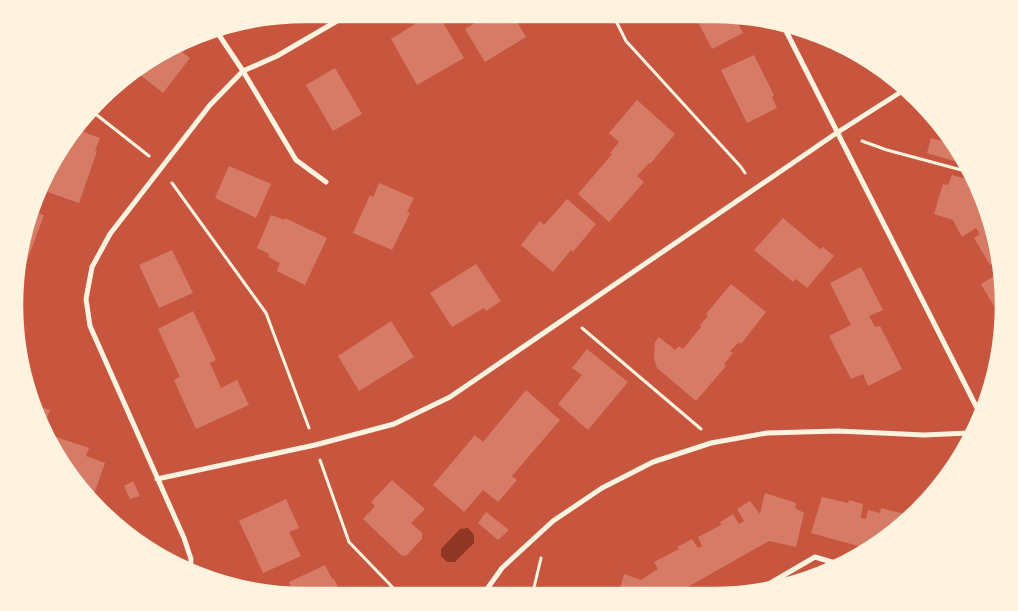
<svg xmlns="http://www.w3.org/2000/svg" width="1018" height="611" font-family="'DM Sans',sans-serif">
  <rect width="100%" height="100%" fill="#c8553d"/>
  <path fill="#8f3625" d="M468 528 474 535V543L455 562H447L441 556V549L460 529Z"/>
  <path fill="#d67c66" d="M425 14H438L464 58 417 85 391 39 415 24 414 21Z
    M488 15H513L526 37 485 62 465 29Z
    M695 16H734L743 33 712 49Z
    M177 48 190 58 163 93 134 70Z
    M754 55 774 95 772 97 777 108 747 123 721 70Z
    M335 68 362 114 333 131 306 85Z
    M637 100 675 134 650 164 649 163 637 176 644 182 609 222 578 194 612 154 610 153 619 142 609 133Z
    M76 129 100 138 95 151H97L79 203 42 190 63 143Z
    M931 138 951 144 965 159 967 165 927 153Z
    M229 166 271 184 256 218 215 198Z
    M952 175 972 181 982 209 981 211 1002 267 999 315 981 284 1001 272 995 262 990 265 974 238 980 234 976 228 962 237 953 220 934 214 943 184 948 185Z
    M379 183 414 198 407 212 410 213 392 250 353 233 370 195 373 197Z
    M567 199 596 224 573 252 571 250 553 272 521 245 540 221 544 225Z
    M30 210 44 215 23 272 20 270Z
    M271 215 284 220 285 218 327 238 305 285 277 271 280 263 268 257 269 254 257 248Z
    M783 218 820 249 823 247 834 256 807 288 796 279 793 282 754 250Z
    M172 250 193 293 159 308 139 265Z
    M476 264 501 301 486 311 484 308 452 327 430 293Z
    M861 267 883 310 869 316 875 327 880 326 902 369 868 386 863 374 851 379 829 336 851 325 830 283Z
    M731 284 766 312 741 344 739 342 730 351 733 353 724 364 726 366 696 401 657 368 654 359 655 342 659 337 675 350 679 346 683 349 701 327 700 325 708 316 706 314Z
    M193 311 216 360 210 363 221 388 237 380 249 405 196 429 174 380 180 377 158 329Z
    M391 321 414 357 359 391 338 356Z
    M587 349 628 382 588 430 558 404 582 375 572 368Z
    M526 390 560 420 512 476 517 480 498 502 483 490 464 512 433 485 475 435 483 442Z
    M32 404 50 410 43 428 36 412Z
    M50 435 89 448 86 456 105 463 94 494 85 491 63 468 49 439Z
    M392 480 425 509 411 523 422 533V539L406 556 401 555 363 519 375 506 371 502Z
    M133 481 140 496 130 499 124 486Z
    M765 493 796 503 795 508 804 513 796 547 769 541 672 596H618L624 574 641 580 658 569 654 562 679 549 677 547 692 539 698 548 702 546 698 537 721 525 720 522 733 514 739 524 744 521 737 509 750 501 760 514Z
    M822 497 848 503 849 500 863 504 861 518 866 519 868 510 880 513 881 508 908 515 869 549 811 533Z
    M286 499 299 528 289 532 301 556 263 573 239 521Z
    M486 512 509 530 498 540 478 523Z
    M325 565 332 579H334L342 595H294L289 582Z"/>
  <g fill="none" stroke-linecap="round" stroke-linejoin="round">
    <path stroke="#fff3e0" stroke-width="3" d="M613 15 626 41 741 167 745 173
      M93 112 149 156
      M862 141 887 150 969 172
      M172 183 266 313 309 428
      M582 328 701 429
      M320 460 349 542 400 595
      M532 596 541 558"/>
    <path stroke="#fff3e0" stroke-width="5" d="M783 25 979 412
      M215 29 243 71 296 160 326 182
      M157 479 315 445 394 424 450 397 838 132 904 90
      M190 573 191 559 184 538 90 326 86 299 92 267 110 234 210 105 243 71 277 56 349 14
      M759 592 760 589 815 557 842 565
      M482 596 502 568 553 521 602 488 653 462 711 443 767 433 838 431 924 435 969 433"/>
  </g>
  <path d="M0 0H1018V611H0ZM305 22H713A283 283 0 0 1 996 305V305A283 283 0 0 1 713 588H305A283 283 0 0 1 22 305V305A283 283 0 0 1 305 22Z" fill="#fff3e0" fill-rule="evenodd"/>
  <path fill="none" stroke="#fff3e0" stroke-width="2.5" d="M305 22H713A283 283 0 0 1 996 305V305A283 283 0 0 1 713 588H305A283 283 0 0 1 22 305V305A283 283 0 0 1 305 22Z"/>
</svg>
